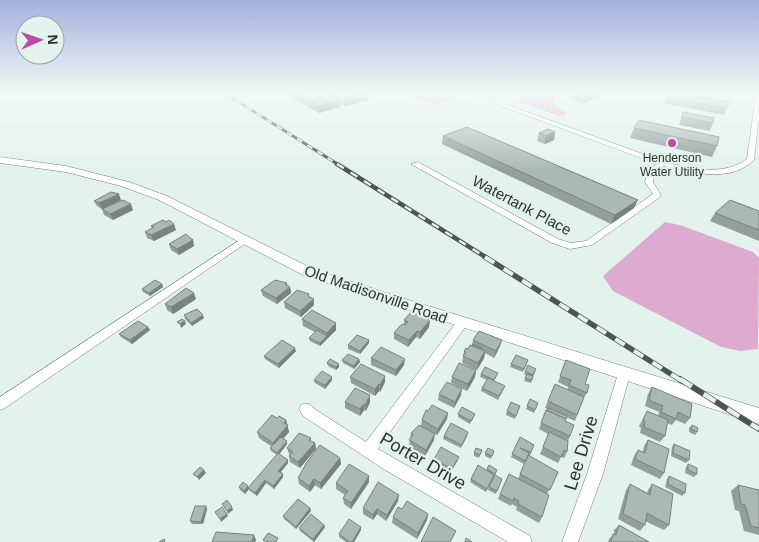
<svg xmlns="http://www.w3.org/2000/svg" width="759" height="542" font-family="Helvetica,sans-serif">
  <rect width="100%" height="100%" fill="#e3f2ec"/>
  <path fill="#ddaad0" d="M407 94H444L454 100 433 104Z
    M533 94H554V104L567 114 559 116 520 102V99Z
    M665 222 680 225 753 252 759 258 758 349 741 351 721 347 613 291 603 276Z"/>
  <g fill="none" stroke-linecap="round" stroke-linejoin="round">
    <g stroke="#717e79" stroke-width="1">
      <path id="minor" d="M469 94H477L668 163C694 169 724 176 747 159L756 95 759 94V117L754 160C731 183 691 173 664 166L655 172 653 182 661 195 660 197 592 245 570 249 552 243 411 164 418 162 558 239 571 243 586 241 653 194 645 182 648 171 657 164Z
        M243 238 246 239 248 241 246 243 5 408 0 410V397Z
        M462 319 466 320 468 323 466 326 378 449 530 536 532 542H508L382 468 303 416 299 409 301 405C306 403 310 403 313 408L366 442 458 320Z
        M624 369 628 370 630 374 603 474 578 542H562L587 474 618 374 620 370Z"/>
    </g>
    <g stroke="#717e79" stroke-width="1">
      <path id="major" d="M0 157 66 166 129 182 167 196 313 269 399 297 759 408V424L303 275 159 200 121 186 66 172 0 163Z"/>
    </g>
    <use href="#minor" fill="#fff" fill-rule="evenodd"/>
    <use href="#major" fill="#fff" fill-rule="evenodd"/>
    <g stroke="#4d5552" stroke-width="3">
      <path id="rail-far3" d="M226 94 339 165"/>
    </g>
    <g stroke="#4d5552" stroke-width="4.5">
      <path id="rail-far2" d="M337 164 487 258"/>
    </g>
    <g stroke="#4d5552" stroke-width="5.5">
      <path id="rail-far1" d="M485 257 682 381"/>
    </g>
    <g stroke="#4d5552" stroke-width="6">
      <path id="rail" d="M680 379 759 429"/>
    </g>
    <use href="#rail-far3" stroke="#e3f2ec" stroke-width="2" stroke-dasharray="6" stroke-linecap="butt"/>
    <use href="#rail-far2" stroke="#e3f2ec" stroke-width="2.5" stroke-dasharray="8" stroke-linecap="butt"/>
    <use href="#rail-far1" stroke="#e3f2ec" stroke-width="4" stroke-dasharray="11" stroke-linecap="butt"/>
    <use href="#rail" stroke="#e3f2ec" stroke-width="4.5" stroke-dasharray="14" stroke-linecap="butt"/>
  </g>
  <path fill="#939f9b" d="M286 94H368L369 100 345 106 340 104V107L319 113 286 95Z
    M571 94H602L584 103 569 99Z
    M668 94 727 108 724 115 664 103Z
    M683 112 713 123 710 131 679 125Z
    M634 128 717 146 712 157 630 138Z
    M555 132 554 140 545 144 537 141 539 133Z
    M443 136 634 208 611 224 442 144Z
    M121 200 102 209 97 206 94 201Z
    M102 209 133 210 113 220 104 215Z
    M759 211V241L710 221 715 213Z
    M151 226 176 230 154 241 147 238 145 232 152 228Z
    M193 240 194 246 179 255 171 250 169 244Z
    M162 284 163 287 150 296 143 292 142 289Z
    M287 285 290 287 291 293 277 304 263 296 261 290Z
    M310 297 314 299V305L301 317 285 308 284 302Z
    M196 299 173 314 167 310 165 304Z
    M184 315 204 318 192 326 185 319Z
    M302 319 336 323V330L320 346 310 341 309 338 315 332 303 326Z
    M404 320 429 327 420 339 416 337 408 347 394 339V333L404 325Z
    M148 327 150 330 132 344 121 337 119 334Z
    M369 340V343L360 354 348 349V345Z
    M473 340 500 346 494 358 485 353 484 358 477 370 462 363 464 351 472 345Z
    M296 351 279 368 265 359 264 356Z
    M371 358 404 365 396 376 371 365Z
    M359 359 360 362 354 369 343 363 342 360Z
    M528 360 523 372 510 367 511 364Z
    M566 360 585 384 587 393 583 399 575 421 566 417 565 421 570 436 568 441 567 452 564 458 561 457 558 463 540 454 548 434 539 429 546 410H547L548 409 545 408 555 384 567 390 568 387 558 382Z
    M327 363 339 364V367L336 370 328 366Z
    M476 370 475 377 467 391 451 383 452 377Z
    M525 371 535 372 531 383 524 381 526 375 524 374Z
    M498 373 494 381 504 389 498 400 481 391 482 388 487 380 480 377 481 374Z
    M332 377V380L325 389 315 383 314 380Z
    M350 377 385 382 380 392 379 391 375 396 351 383Z
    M652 387 690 418 685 424 676 420 672 425 667 423 665 436 660 442 640 433 641 428 639 426 647 411 658 416 659 412 645 406 648 394Z
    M439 394 461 395 454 408 438 400Z
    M530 399 538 403 534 413 526 409Z
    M345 402H370L366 411 364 410 360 416 345 408Z
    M520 406 515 419 506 415 507 411Z
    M458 414 474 417 470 424 458 417Z
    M277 418 286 420 289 432 283 439 287 444 279 454 288 460V463L280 473 283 474V477L274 489 266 483 257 496 250 491 249 489 245 494 240 490 239 487 248 486 249 488 277 455 271 451 270 448 272 447 259 438 257 432Z
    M447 419 437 435 421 426 422 420Z
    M692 425 697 432 695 435 689 432V428Z
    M411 433 434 440 425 456 409 447Z
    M468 435 461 448 443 439 444 436Z
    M520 437 534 445 530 456H528L558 472 547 494 542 517 539 523 516 510 517 507 512 504 511 506 498 499 500 494 518 479 524 464 511 457Z
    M311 438V441L315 443 316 449 300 468 290 462 289 456 290 455 289 454 287 448Z
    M648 440 664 473 660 479 631 465 634 456 638 450 643 452 644 446Z
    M674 444 689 460 686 463 671 456 672 447Z
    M482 450 479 458 474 456V453Z
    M485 453 493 454 491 459 485 456Z
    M340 458 341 464 321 489 315 485 310 492 299 484 298 478Z
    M434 459 458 460 451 472 433 462Z
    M688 464 697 474 694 477 685 473 686 467Z
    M489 465 496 473 486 492 470 482 471 479 487 470Z
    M369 476V482L351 509 344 504 343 498 345 495 336 489V483Z
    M669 476 685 493 682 496 665 487 667 479Z
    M502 479 496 494 488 490 489 487Z
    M630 484 647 493 648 490 652 484 669 525 664 530 645 521V525L640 531 618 519 626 490Z
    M738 485 759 490V535L744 531 739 511 735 510 731 491Z
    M398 501 386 521 377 514 373 520 363 514V508Z
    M206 506 207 509 203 524H192L190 521Z
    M310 508 311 511 296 529 284 519 283 516Z
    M402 509 428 514 427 520 417 539 392 523 393 517Z
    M324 525 325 527 314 542 300 531 299 528Z
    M619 525 649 542H608L609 539 614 534V530Z
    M361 530 354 542H346L339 537V534Z"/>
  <path fill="#78827e" d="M365 94H368L369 100 345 106 344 100Z
    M591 94H602L584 103 586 96Z
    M340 100V107L319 113 318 106Z
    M555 132 554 140 545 144 546 136Z
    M119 194 121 200 102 209 99 203Z
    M638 200 634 208 611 224 615 215Z
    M131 204 133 210 113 220 110 214Z
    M174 224 176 230 154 241 151 235Z
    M193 240 194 246 179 255 177 249Z
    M287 283 288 289 290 287 291 293 277 304 276 298Z
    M162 284 163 287 150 296 149 293Z
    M194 293 196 299 173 314 171 307Z
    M314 299V305L301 317 300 311Z
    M203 315 204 318 192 326 191 323Z
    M430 320 429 327 420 339V332Z
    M185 321 186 324 181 328 180 324Z
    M336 323V330L320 346V343L327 336V333Z
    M148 327 150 330 132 344 130 340Z
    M417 331 416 337 408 347 409 340Z
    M369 340V343L360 354V351Z
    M502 340 500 346 494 358 496 351Z
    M295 348 296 351 279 368 278 364Z
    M485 351 484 358 477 370 478 363Z
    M359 359 360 362 354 369V366Z
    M405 359 404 365 396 376V370Z
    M339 364V367L336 370V367Z
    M476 370 475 377 467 391 468 384Z
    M385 376V382L380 392V385Z
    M332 377V380L325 389V385Z
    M379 384V391L375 396V389Z
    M462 389 461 395 454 408 455 402Z
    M370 395V402L366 411 365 405Z
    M364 404V410L360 416V409Z
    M448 413 447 419 437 435 438 429Z
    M286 420 289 432 274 449 273 443 284 423Z
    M435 434 434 440 425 456 426 450Z
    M287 441V444L278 456 277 453Z
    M315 443 316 449 300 468 298 462Z
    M340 458 341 464 321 489 320 483Z
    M288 460V463L279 474 278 471Z
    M204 470 206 473 199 480 197 477Z
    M283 474V477L274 489 273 486Z
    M369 476V482L351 509V503Z
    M314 479 315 485 310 492 309 486Z
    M265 480 266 483 257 496 255 493Z
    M248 486 249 489 245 494 244 491Z
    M399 495 398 501 386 521 387 515Z
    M206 506 207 509 203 524 201 522Z
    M232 507 233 510 228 514 227 511Z
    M310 508 311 511 296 529V527Z
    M377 509V514L373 520V515Z
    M227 514 228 516 221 522 220 519Z
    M428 514 427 520 417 539 418 533Z
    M324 525 325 527 314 542 313 539Z
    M361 527V530L354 542H352Z
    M254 535 256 540 255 542H252Z"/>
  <path fill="#abb9b4" stroke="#78827e" d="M296 94H328L340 100 318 106Z
    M332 94H365L344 100Z
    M577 94H591L586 96Z
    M668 94H680L729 102 727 108 666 97Z
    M683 112 714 118 713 123 682 117Z
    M639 120 719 137 717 146 634 128Z
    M467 127 638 200 615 215 443 136Z
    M548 129 555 132 546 136 539 133Z
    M111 192 119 194 99 203 94 201Z
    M123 200 131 204 110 214 102 209Z
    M730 200 759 211V230L715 213Z
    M163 220 166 222 169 220 174 224 151 235 145 232 154 227 151 226Z
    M186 234 193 240 177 249 169 244Z
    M155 280 162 284 149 293 142 289Z
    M275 280 287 283 285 284 290 287 276 298 261 290Z
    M186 288 194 293 171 307 165 304Z
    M297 290 309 294 308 296 314 299 300 311 284 302Z
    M197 309 203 315 191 323 184 315Z
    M312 310 336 323 327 333 302 319Z
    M411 312 430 320 420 332 417 331 409 340 394 333 399 327 402 324 405 325 408 322 404 320Z
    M182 319 185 321 180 324 177 322Z
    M138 321 148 327 130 340 119 334Z
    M317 330 327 336 320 343 309 338Z
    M479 331 502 340 496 351 473 340Z
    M357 335 369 340 360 351 348 345Z
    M282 340 295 348 278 364 264 356Z
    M473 344 482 348 481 349 472 345Z
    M470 345 485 351 478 363 463 356 466 352 464 351 466 348 468 349Z
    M381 347 405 359 396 370 371 358Z
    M348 354 359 359 354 366 342 360Z
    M516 355 528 360 524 369 511 364Z
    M330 359 339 364 336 367 327 363Z
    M566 360 590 369 585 384 589 385 587 393 569 385 571 380 560 376Z
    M459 363 476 370 468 384 452 377Z
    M361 364 385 376 380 385 379 384 375 389 350 377Z
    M528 365 536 369 533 375 525 371Z
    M485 367 498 373 494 380 481 374Z
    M322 371 332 377 325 385 314 380Z
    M527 374 533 376 532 380 525 378Z
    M488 378 505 386 499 396 482 388Z
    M447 382 462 389 455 402 439 394Z
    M555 384 584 397 577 415 548 401Z
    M652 387 692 404 690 418 678 412 676 419 661 412 663 406 649 400Z
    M355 388 370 395 365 405 364 404 360 409 345 402Z
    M530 399 538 403 535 410 527 406Z
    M511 402 520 406 516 416 507 411Z
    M432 405 448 413 438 429 422 420 426 410 428 411Z
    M462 407 475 414 471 421 458 414Z
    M548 408 567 416 566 419 547 410Z
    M546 410 566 419 565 421 574 425 570 436 541 423Z
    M647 411 668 420 665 436 644 427 645 421 643 420Z
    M272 415 277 418 279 416 286 420 284 423 288 425 273 443 257 432Z
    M451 423 468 432 462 445 444 436Z
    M419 425 435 434 426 450 409 440 413 434 411 433Z
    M692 425 698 428 697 432 691 429Z
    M549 432 568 441 567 452 564 450 561 457 543 447Z
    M299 433 311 438 309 440 315 443 298 462 289 456 293 452 287 448Z
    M281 437 287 441 277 453 270 448Z
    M520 437 534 445 531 452 520 448 529 453 526 461 512 454Z
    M648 440 669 449 664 473 635 459 638 450 645 453Z
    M674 444 690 451 689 460 673 453Z
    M320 445 340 458 320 483 314 479 309 486 298 478 307 462Z
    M441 447 459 457 452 469 434 459Z
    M476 448 482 450 480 455 474 453Z
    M488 448 494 451 492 456 485 453Z
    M278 453 288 460 278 471 283 474 273 486 265 480 255 493 248 488Z
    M528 455 558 472 550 490 520 474Z
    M349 464 369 476 351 503 343 498 348 491 336 483Z
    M688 464 697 468V474L688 470Z
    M478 465 494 475 487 489 471 479Z
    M489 465 497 470 495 474 487 469Z
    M200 467 204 470 197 477 193 474Z
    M509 474 549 495 542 517 518 504 519 501 514 498 513 501 500 494Z
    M495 475 502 479 497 491 489 487Z
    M669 476 686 484 685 493 668 484Z
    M243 482 248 486 244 491 239 487Z
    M378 482 399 495 387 515 377 509 373 515 363 508Z
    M630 484 650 495 652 484 673 494 669 525 647 513 645 525 623 514Z
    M738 485 759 490V528L751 526 745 505 741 504Z
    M298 499 310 508 296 527 283 516Z
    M227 500 232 507 227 511 222 504Z
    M407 501 428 514 418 533 393 517 398 507 402 509Z
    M195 506H206L201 522 190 521Z
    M222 507 227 514 220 519 215 512Z
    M311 514 324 525 313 539 299 528Z
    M433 517 456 531 450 542H421Z
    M349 519 361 527 352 542H350L339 534Z
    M619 525 649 542H611L613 534 616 535Z
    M216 532 254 535 252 542H212Z
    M268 533 278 538 276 542H267L263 540Z
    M466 538 472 542H465Z
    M164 539 165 542H159Z"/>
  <linearGradient id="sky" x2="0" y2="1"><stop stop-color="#a3b0de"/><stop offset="0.55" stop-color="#f2f9f6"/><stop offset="1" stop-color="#f2f9f6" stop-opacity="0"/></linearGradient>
  <rect width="759" height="170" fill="url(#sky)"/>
  <circle fill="#bd4ba7" stroke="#e3f2ec" stroke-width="2" cx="672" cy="143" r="5"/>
  <g text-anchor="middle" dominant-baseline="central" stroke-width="4.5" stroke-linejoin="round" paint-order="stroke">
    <g font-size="12" fill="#2d3331" stroke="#e3f2ec">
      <text x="672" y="158">Henderson<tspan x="672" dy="14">Water Utility</tspan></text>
    </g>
    <g font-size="15" fill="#2d3331" stroke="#e3f2ec">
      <text transform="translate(522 205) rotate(28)">Watertank Place</text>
      <text transform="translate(376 294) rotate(19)">Old Madisonville Road</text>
    </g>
    <g font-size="18" fill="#2d3331" stroke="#e3f2ec">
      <text transform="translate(581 453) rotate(-73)">Lee Drive</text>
      <text transform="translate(423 461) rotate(30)">Porter Drive</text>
    </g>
  </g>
  <g transform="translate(40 40) rotate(88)"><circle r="24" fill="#e3f2ec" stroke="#9aa6a1"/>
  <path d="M0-4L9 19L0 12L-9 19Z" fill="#bd4ba7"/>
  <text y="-8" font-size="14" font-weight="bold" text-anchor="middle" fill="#2d3331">N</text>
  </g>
</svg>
